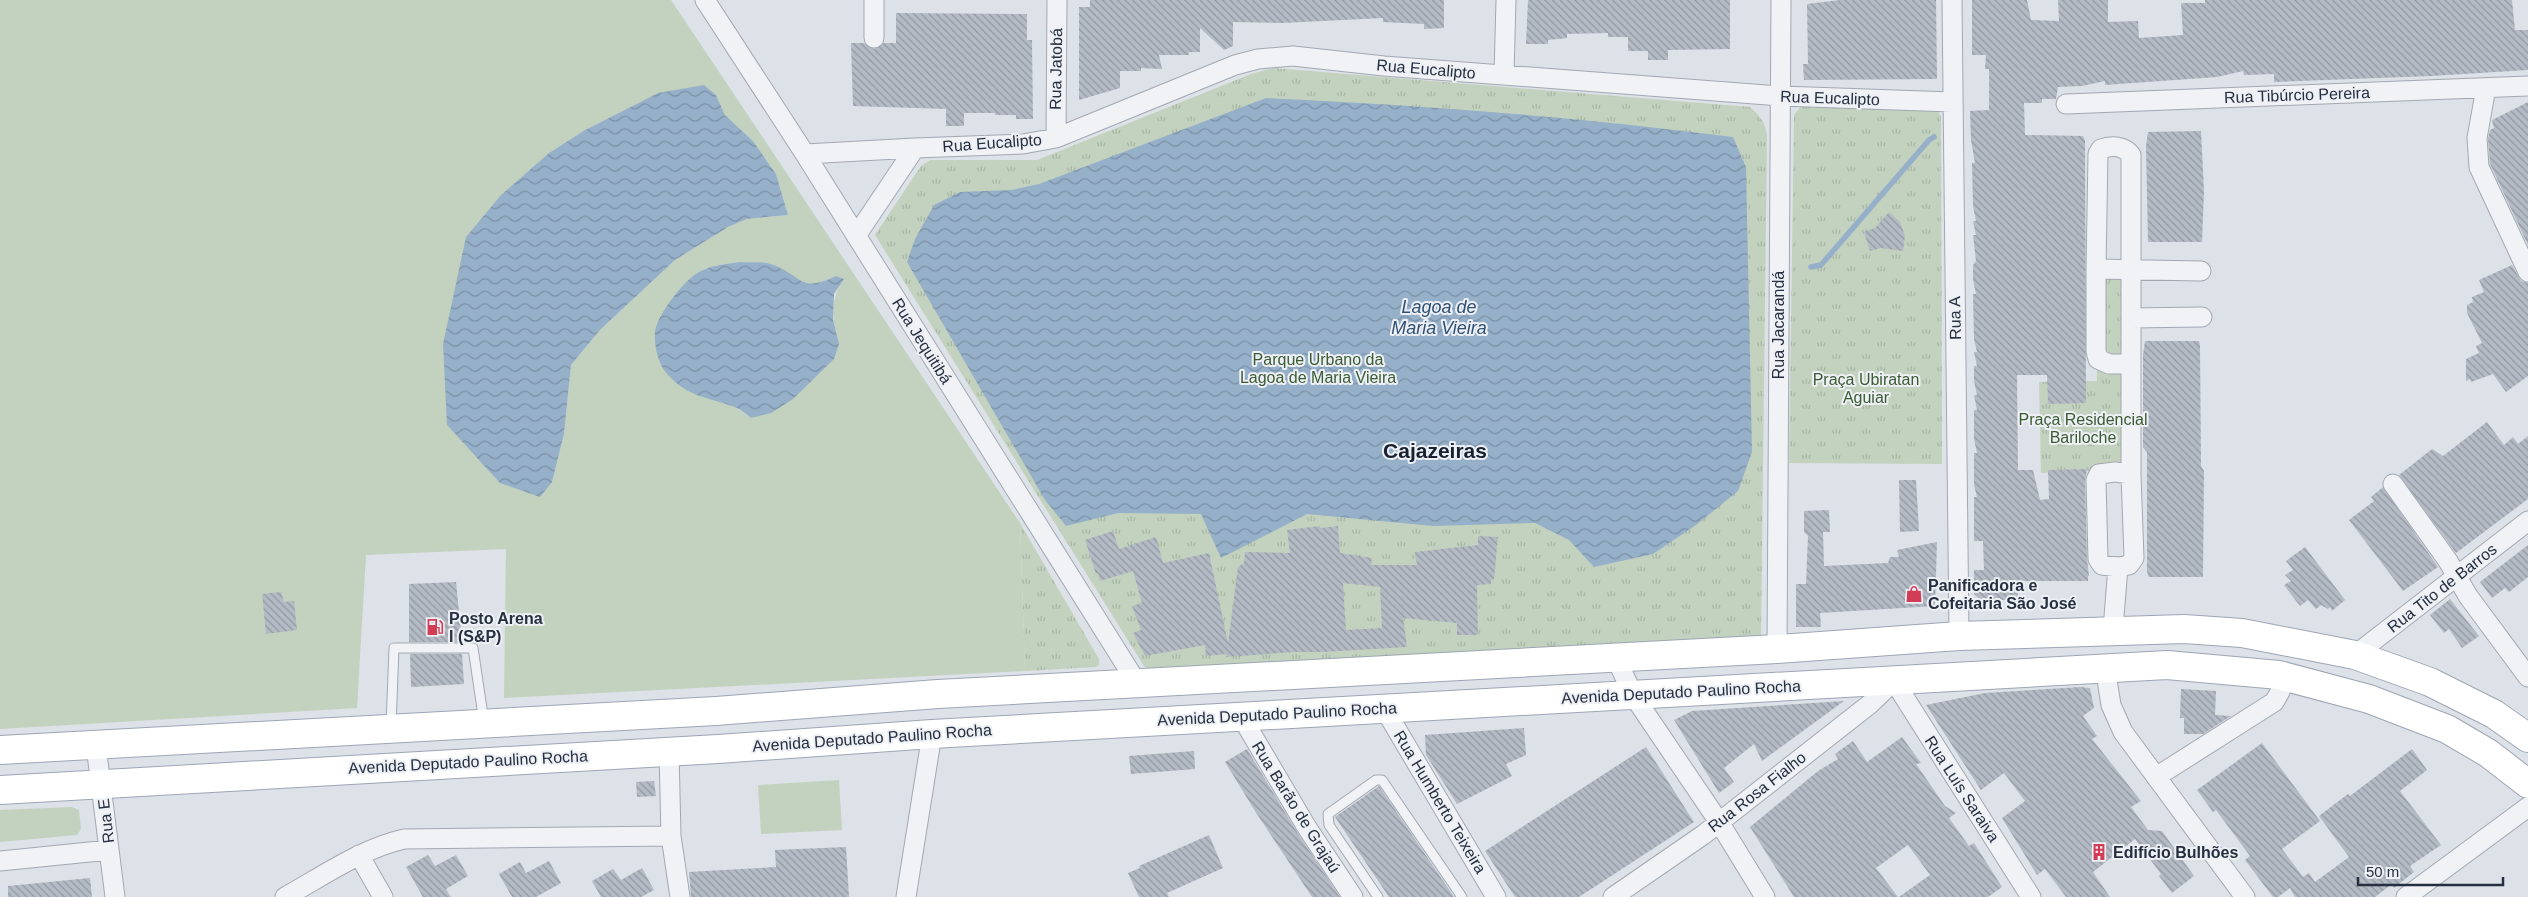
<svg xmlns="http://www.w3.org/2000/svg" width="2528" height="897" font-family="Helvetica,sans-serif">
  <defs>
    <pattern id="park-tufts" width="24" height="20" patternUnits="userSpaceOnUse" patternTransform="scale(1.25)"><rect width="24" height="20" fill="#c3d2be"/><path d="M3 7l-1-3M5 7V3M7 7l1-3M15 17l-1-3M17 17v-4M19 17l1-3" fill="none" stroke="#a7b5a4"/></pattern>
    <pattern id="water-waves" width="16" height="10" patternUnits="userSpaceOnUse" patternTransform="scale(1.25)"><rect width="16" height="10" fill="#96b0c9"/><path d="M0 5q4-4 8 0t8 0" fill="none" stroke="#7a90a5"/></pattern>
    <pattern id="building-back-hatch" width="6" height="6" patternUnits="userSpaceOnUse" patternTransform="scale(1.25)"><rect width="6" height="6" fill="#b4bbc5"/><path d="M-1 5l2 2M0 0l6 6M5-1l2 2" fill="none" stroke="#9298a1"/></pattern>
  </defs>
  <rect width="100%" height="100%" fill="#dde1e8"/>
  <path fill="#c3d2be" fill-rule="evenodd" d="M0 0H671L1020 523 1025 671 504 698 506 549 366 555 357 708 0 729ZM658 93 716 95 725 115 753 141 776 174 788 215 747 219 728 227 675 260 600 330 571 365 564 434 552 482 549 153 585 130ZM740 262C749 263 762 261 771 264 803 276 798 294 836 276L843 279C834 295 831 308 835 327 836 332 839 340 838 346 834 372 774 403 751 418L734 406 713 266Z
    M839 780 842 830 761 834 758 785Z
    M72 807 79 810 81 829 77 835 0 842V810Z"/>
  <path fill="url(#park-tufts)" d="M1273 68 1750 107C1760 116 1765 122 1767 135L1761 638 1155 675 1144 666 875 235 921 166 930 160H1037L1251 74Z
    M1803 104 1937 110 1941 116 1942 464 1789 463 1794 115Z
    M2095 277H2123L2126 469 2041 473 2039 382 2097 381Z
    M1020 523 1099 659V665L1096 667 1025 671Z"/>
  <path fill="url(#water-waves)" d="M704 85 716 95 725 115 753 141 776 174 788 215 747 219 728 227 675 260 600 330 571 365 564 434 552 482 540 497 500 483 447 425 443 344 466 237 501 195 549 153 585 130 658 93Z
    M1266 98C1422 105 1578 117 1733 137L1746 167 1752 452 1738 491 1696 525 1653 554 1594 567 1569 540 1535 523 1433 526 1307 514 1221 558 1201 514 1118 513 1066 526 1045 500 907 262 915 239 934 205 960 192 1012 190 1039 184Z
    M740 262C749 263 762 261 771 264 803 275 798 294 836 276L844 279 834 294 833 319 839 344 834 359 793 399 771 413 751 418C746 414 739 408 732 406 707 397 688 397 668 375 658 365 654 346 655 332 657 315 684 280 699 272 712 265 725 264 740 262Z"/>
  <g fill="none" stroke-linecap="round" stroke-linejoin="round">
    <path stroke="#96b0c9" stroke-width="5.5" d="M1811 267 1821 265 1929 140 1934 137"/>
  </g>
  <path fill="url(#building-back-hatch)" fill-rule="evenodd" d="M1090 0H1444V28L1424 29V24L1383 22V18L1282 23 1233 22V46L1224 50 1200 28V52H1189V55H1159L1162 69 1141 68V71H1120V88L1079 100V7H1090Z
    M1528 0H1730V49L1668 50V60H1648V51H1628V37H1608V33L1567 34V38L1548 40V44H1526Z
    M1840 0H1936L1937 79 1804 80 1803 64H1808L1807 4Z
    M1972 0H2027L2031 20 2059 21 2058 0H2108V22L2138 21 2139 38 2183 35 2181 3H2205V0H2512L2515 30H2528V70L2431 76 2274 82V74L2244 75 2243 71 2217 77 2105 85V81L2082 86 2058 87 2056 99H2042V103H2024L2025 135 2083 136 2085 141 2086 403 2048 404 2047 375H2017L2018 470H2033L2040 500 2049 499 2048 470 2087 469 2085 480 2087 559 2089 576H2088V581H2018V600H1981L1974 594V570H1984L1983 541H1974V497H1977L1974 485V453H1977L1974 439V410H1977L1974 395H1977L1974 381V366H1977L1974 352H1977L1974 339 1973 294H1976L1973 280V265L1976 261 1973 235H1976L1973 221H1976L1973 206 1972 163H1975L1971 140 1970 111 1989 110V69H1985L1986 55H1972Z
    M896 13 1027 14V40H1032L1033 119H1016V115H995V113H964V126H946V109L853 106 851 43H864L874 49 884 43H896Z
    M2528 102V245L2490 164 2488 139 2490 130 2494 128 2492 120Z
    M2201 131 2204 191 2202 242H2148L2146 146 2148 132Z
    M1889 212 1900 222 1905 236 1903 251 1881 248 1870 251 1864 232 1875 228Z
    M2512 265 2521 281 2528 283V376L2506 392 2493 374 2471 382 2470 379 2466 381V359L2479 353 2476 346 2482 343 2467 313V305L2473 302 2472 297 2484 292 2479 280Z
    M2145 341H2199L2200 346 2201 466 2204 471 2203 577H2149L2147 572V452L2143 447V355Z
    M2487 422 2504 445 2513 437 2518 444 2528 436V499L2456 553 2399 475 2432 449 2443 456Z
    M1899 480H1916L1919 531 1900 532Z
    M2383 487 2438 567 2403 591 2349 520 2374 501 2371 497Z
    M1829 510 1830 532H1823L1824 566 1888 563 1890 557H1899L1897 550 1937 542 1935 606 1820 613 1821 627H1796V584H1806L1808 536 1804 532V511Z
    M1320 526V528L1338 526 1340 553 1372 558 1371 565H1417L1415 552 1478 545V536L1498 537 1494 579 1491 580V584L1477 585 1478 635H1457V623L1403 618 1407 647 1324 652H1295L1226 657 1227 654 1206 656 1205 645 1145 656 1133 633 1141 630 1132 606 1142 603 1133 571 1100 581 1098 573 1096 574 1085 540 1113 531 1119 549 1156 537 1163 563 1209 553 1228 643 1238 567 1244 563 1245 552 1290 553 1287 530ZM1343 583 1380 587 1382 628 1346 630Z
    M2528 545V577L2509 592 2505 588 2492 598 2480 582Z
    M2305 547 2345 600 2332 611 2330 607 2328 609 2321 605 2316 609 2308 600 2300 606 2284 585 2291 581 2285 575 2293 570 2286 561Z
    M456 582 462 642H409V584Z
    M281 592 284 602 294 601 297 630 266 634 262 594Z
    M2450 599 2479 636 2462 648 2449 629 2444 633 2430 615Z
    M410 654H462L464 684 411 687Z
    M2080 687 2090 688 2094 708 2083 716 2097 736 2092 739 2141 801 2131 807 2148 830 2162 831 2194 876 2172 893 2159 876 2161 874 2135 839 2093 872 2110 897H2066L2045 869 2037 875 2002 818 2025 801 2004 773 1981 790 1926 705 1985 693Z
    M2181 689 2216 691 2215 715 2231 716 2203 734H2184V718H2180Z
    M1844 701 1762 761 1754 744 1724 768 1734 782 1719 793 1674 720 1692 711Z
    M1524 728 1526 755 1506 764 1512 776 1457 804 1426 755 1425 735Z
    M1902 737 1921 763 1916 764 1945 806 1956 813 1949 818 1969 846 1974 843 2002 887 1988 897H1899L1930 875 1908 845 1876 868 1898 897H1794L1750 827 1818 771 1838 759 1835 754 1853 741 1867 762Z
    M2262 743 2320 821 2282 849 2303 877 2309 873 2315 882 2349 857 2319 816 2348 794 2350 796 2412 749 2427 770 2400 791 2441 845 2410 866 2414 872 2394 888 2392 884 2375 897H2295L2290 888 2278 897H2273L2245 860 2250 856 2216 810 2213 812 2197 790Z
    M1646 747 1694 822 1579 897H1515L1485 851Z
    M1247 749 1297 832 1340 897H1312L1255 811 1225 762Z
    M1194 751 1195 769 1131 774 1129 756Z
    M654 781 656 796 637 797 636 782Z
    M1379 786 1454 897H1389L1335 817Z
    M1209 835 1223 868 1167 893 1169 897H1139L1128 873 1140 868 1139 866Z
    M846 847 849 897H691L689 872 776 867 775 850Z
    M428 855 435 866 456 855 468 876 446 889 451 897H423L419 890 406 867Z
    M549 861 561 883 536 897H512L499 874 520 862 526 873Z
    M642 868 654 890 641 897H601L592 881 613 869 621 880Z
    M90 878 92 897H8V886Z"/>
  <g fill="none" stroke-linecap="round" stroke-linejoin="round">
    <g stroke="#a2a8b2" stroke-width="11">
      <path id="service" d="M391 726 394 648H473L484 722
        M1378 897 1329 825 1328 814 1376 780H1382L1462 897"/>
    </g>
    <g stroke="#a2a8b2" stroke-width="21">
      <path id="minor" d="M705 0 805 154 1137 683
        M1952 0 1959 636
        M874 38V0
        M1504 75 1506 0
        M2486 88 2477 138 2479 167 2528 272
        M2066 104 2528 86
        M1056 138 1057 0
        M805 154 915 148
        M856 236 915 148 1023 144 1056 138 1235 65 1258 59 1293 56 1384 66 1781 96 1952 102
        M2096 269V351L2098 359 2109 364H2131
        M2131 318 2202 317
        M2115 472 2131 474 2134 558 2129 565 2118 567 2102 565 2098 559 2096 480 2099 474Z
        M2131 474C2131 368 2131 261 2131 155 2124 146 2112 145 2101 149L2098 154 2096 269 2201 271
        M2393 484 2448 561 2468 596 2528 677
        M2113 629 2118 567
        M1777 649 1781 0
        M2355 655 2528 521
        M1616 658 1633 695 1719 822 1765 897
        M2105 667 2111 705 2123 732 2245 897
        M1384 708 1496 897
        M1241 716 1306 826 1353 897
        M96 746 115 897
        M669 751 671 836 680 897
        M2156 777 2274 702C2280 692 2285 687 2279 675
        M359 855 383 897
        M0 861 109 850
        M285 897C323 876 361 849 404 839L671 836
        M906 897 932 734
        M1613 897 1703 835 1870 704 1894 681 2031 897
        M2406 897 2528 807"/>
    </g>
    <g stroke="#9ca6b4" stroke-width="30">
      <path id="primary" d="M0 750 716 711 938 694 1777 649 1959 636 2184 629 2242 633 2355 655 2430 682 2494 714 2528 738
        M0 790 718 749 932 734 2167 665 2279 675 2369 699 2447 729 2488 753 2528 784"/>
    </g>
    <use href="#service" stroke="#f0f2f6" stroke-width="9"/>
    <use href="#minor" stroke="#f0f2f6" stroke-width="19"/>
    <use href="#primary" stroke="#fff" stroke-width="28"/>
  </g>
  <defs>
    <g id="shop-bare" transform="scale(1.35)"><path d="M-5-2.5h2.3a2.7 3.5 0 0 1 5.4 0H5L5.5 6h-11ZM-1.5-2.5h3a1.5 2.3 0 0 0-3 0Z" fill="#d23d55" stroke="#edf0f5" stroke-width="2.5" paint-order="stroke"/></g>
    <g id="fuel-bare" transform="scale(1.35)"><path d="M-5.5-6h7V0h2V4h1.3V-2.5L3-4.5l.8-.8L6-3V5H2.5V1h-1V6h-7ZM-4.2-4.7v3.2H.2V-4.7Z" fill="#d23d55" stroke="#edf0f5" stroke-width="2.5" paint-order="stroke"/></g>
    <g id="building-bare" transform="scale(1.35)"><path d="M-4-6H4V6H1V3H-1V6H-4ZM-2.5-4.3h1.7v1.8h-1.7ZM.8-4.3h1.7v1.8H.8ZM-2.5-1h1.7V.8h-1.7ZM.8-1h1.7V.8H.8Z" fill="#d23d55" stroke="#edf0f5" stroke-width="2.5" paint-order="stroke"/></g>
  </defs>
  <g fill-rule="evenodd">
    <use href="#shop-bare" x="1914" y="594"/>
    <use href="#fuel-bare" x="435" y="627"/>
    <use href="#building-bare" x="2099" y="852"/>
  </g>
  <g text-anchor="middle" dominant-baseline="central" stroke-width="4" stroke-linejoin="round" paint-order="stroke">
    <g font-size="16" fill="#262f3f" stroke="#edf0f5">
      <text transform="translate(1056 69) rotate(-89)">Rua Jatobá</text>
      <text transform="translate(1426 69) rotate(5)">Rua Eucalipto</text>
      <text transform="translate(2297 95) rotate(-2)">Rua Tibúrcio Pereira</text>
      <text transform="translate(1830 98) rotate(2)">Rua Eucalipto</text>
      <text transform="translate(992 143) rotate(-4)">Rua Eucalipto</text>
      <text transform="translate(1955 318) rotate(-91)">Rua A</text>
      <text transform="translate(1778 325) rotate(-90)">Rua Jacarandá</text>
      <text transform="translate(922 341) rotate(58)">Rua Jequitibá</text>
      <text transform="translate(2442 588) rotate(-38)">Rua Tito de Barros</text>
      <text transform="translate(1681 692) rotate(-3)">Avenida Deputado Paulino Rocha</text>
      <text transform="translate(1277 714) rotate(-3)">Avenida Deputado Paulino Rocha</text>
      <text transform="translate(872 738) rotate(-4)">Avenida Deputado Paulino Rocha</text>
      <text transform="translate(468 762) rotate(-3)">Avenida Deputado Paulino Rocha</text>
      <text transform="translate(1962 789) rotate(57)">Rua Luís Saraiva</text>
      <text transform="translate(1757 792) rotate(-38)">Rua Rosa Fialho</text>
      <text transform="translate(1440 802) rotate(59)">Rua Humberto Teixeira</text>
      <text transform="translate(1296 807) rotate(58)">Rua Barão de Grajaú</text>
      <text transform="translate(106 821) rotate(-97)">Rua E</text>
    </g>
    <g font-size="16" fill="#3b5b33" stroke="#edf0f5">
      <text x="1318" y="359">Parque Urbano da<tspan x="1318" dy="18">Lagoa de Maria Vieira</tspan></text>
      <text x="1866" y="379">Praça Ubiratan<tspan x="1866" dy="18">Aguiar</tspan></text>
      <text x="2083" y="419">Praça Residencial<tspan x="2083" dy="18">Bariloche</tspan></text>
    </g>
    <g font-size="16" font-weight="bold" fill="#262f3f" stroke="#edf0f5" text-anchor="start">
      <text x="1928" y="585">Panificadora e<tspan x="1928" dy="18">Cofeitaria São José</tspan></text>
      <text x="449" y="618">Posto Arena<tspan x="449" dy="18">I (S&amp;P)</tspan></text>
      <text x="2113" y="852">Edifício Bulhões</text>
    </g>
    <g font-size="18" font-style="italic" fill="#2f4f74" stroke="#edf0f5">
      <text x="1439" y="307">Lagoa de<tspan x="1439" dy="21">Maria Vieira</tspan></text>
    </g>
    <g font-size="21" font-weight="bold" fill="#19202f" stroke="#edf0f5">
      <text x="1435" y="450">Cajazeiras</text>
    </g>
  </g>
  <path d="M2358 877v8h145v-8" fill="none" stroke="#262f3f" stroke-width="2.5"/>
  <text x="2366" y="877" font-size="15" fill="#262f3f" stroke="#edf0f5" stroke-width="4" paint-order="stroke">50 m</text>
</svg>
